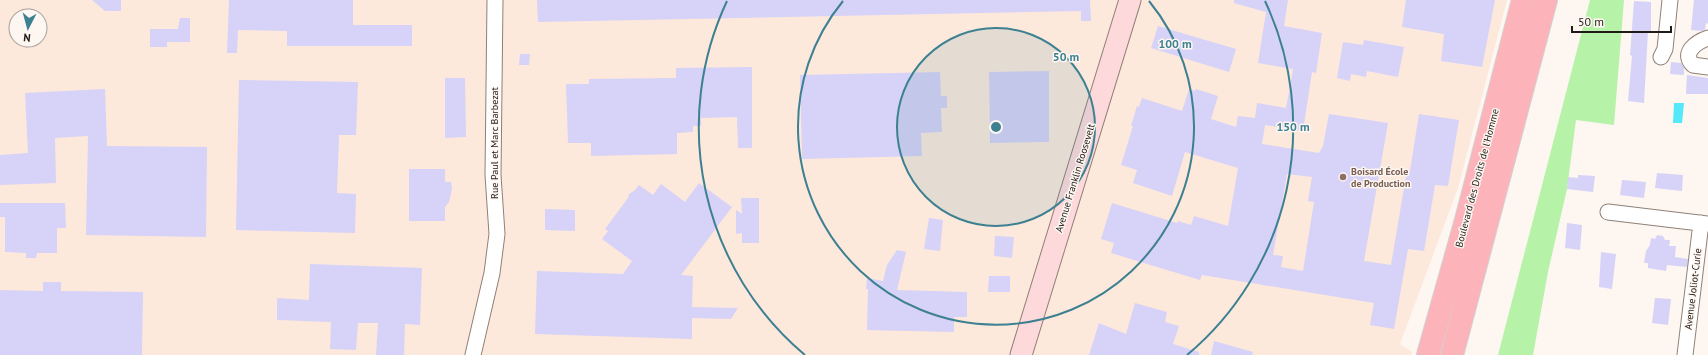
<svg xmlns="http://www.w3.org/2000/svg" width="1708" height="355" font-family="'PT Sans',sans-serif">
  <rect width="100%" height="100%" fill="#fdf6f1"/>
  <path fill="#fce9dc" fill-rule="evenodd" d="M0 0H1507L1458 188 1400 344 1412 352 1411 355H0ZM16 16H40V40H16Z"/>
  <path fill="#b6f3a9" d="M1590 0H1624L1614 125 1576 120 1567 189 1548 272 1533 355H1498Z"/>
  <path fill="#53e9f8" d="M1674 103H1684L1682 123H1673Z"/>
  <path fill="#d7d2f7" fill-rule="evenodd" d="M92 0H121V11H105Z
    M229 0H353V25H412V46H287V31L238 30 237 53H227Z
    M537 0H1090L1091 21H1081V11L538 22Z
    M1234 0H1288L1284 26 1322 33 1316 73 1312 72 1303 131 1265 125 1262 144 1319 153 1323 146 1329 114 1388 123 1364 261 1391 265 1407 170 1410 171 1419 114 1459 120 1448 186 1435 185 1424 251 1408 249 1394 329 1370 325 1374 303 1202 275 1200 280 1111 253 1114 243 1101 239 1112 203 1177 223 1178 221 1191 225 1194 216 1228 226 1238 168 1185 152 1172 196 1133 183 1137 170 1121 165 1133 126H1131L1137 106 1139 107 1142 98 1182 111 1189 89 1195 91 1196 89 1218 96 1211 119 1236 127 1238 116 1255 118 1257 103 1286 108 1293 69 1258 63 1266 12 1234 3ZM1287 174 1312 177 1308 201 1314 202 1303 271 1281 267 1283 256 1273 255Z
    M1406 0H1495L1482 67 1441 61 1444 34 1402 27Z
    M1694 0H1708V24L1706 23 1705 30 1702 31 1691 30Z
    M1634 1 1651 2V32L1648 31 1644 103 1628 101 1632 56 1630 55Z
    M180 18H190V42H167V47H150V29H178Z
    M1158 26 1236 49 1229 72 1151 48Z
    M1364 40 1404 47 1398 77 1367 71 1366 77 1351 74 1350 81 1337 78 1343 42 1363 45Z
    M520 54H530L529 65H519Z
    M1671 62 1681 63 1684 68V75L1670 74Z
    M752 67V148H738L737 117 701 118V126H693V132L677 133V154L591 156V143H568L566 84H589V79L676 78V68Z
    M1049 71V142L990 143 989 72Z
    M940 72 941 96H947V108H941L942 132 921 133 922 156 802 159 800 75Z
    M1687 75 1708 78V94H1686Z
    M445 78H465L466 137 445 138Z
    M239 80 358 82 356 135H339L337 193 356 194 355 233 236 230Z
    M105 89 107 146 207 147 206 237 86 235 88 136 55 138 56 183 0 185V155L28 153 25 93Z
    M409 169H445V182H451L452 189 449 202 445 207V221H409Z
    M1657 173 1683 175 1682 191 1655 188Z
    M1578 175 1595 176 1593 192 1567 189 1568 177 1578 178Z
    M1622 180 1646 182 1644 198 1620 195Z
    M699 183 732 207 681 275 693 276 692 307 738 308 731 319 692 318V339L535 334 537 271 623 274 632 261 602 239 608 231 605 229 628 198 629 194 634 191 639 185 653 195 661 184 685 202Z
    M741 198H759V243H742V233L736 234V210L742 214Z
    M0 203H65L66 228H57V253H37L36 258H26V253L5 252V217H0Z
    M545 209 575 210V231L545 230Z
    M929 218 943 220 940 251 924 249Z
    M1567 223 1582 225 1580 250 1565 248Z
    M1657 235 1663 236 1665 240H1670L1669 246H1676L1675 257 1688 259 1687 267 1667 265 1666 271 1648 268V263H1644L1646 251 1650 245 1651 238 1655 239Z
    M995 236 1014 237 1012 258 994 256Z
    M897 250 906 252 897 290 967 292V317H954V332L867 330 868 289H866L867 278 883 281 887 265Z
    M1601 252 1616 254 1612 289 1599 287Z
    M310 264 422 268 420 325 405 324 404 355H376L378 323H358L356 350 330 349 331 322 277 320V298L309 300Z
    M989 276H1010V292H988Z
    M43 282H61V291L143 292 142 355H0V290L43 291Z
    M1655 298 1671 299 1668 325 1652 323Z
    M1135 303 1167 312 1165 322 1179 326 1173 344 1199 352V355H1089L1099 323 1126 334Z
    M1214 341 1253 352 1252 355H1211Z"/>
  <g fill="none" stroke-linecap="round" stroke-linejoin="round">
    <g stroke="#8f8076" stroke-width="17">
      <path id="street" d="M1708 38C1696 42 1681 53 1693 65L1708 67
        M1661 57 1665 49 1670 0
        M1608 212 1708 224
        M473 355 492 273 497 234 493 175 495 0
        M1685 355 1701 223"/>
    </g>
    <g stroke="#8f8076" stroke-width="23">
      <path id="secondary" d="M1021 355 1130 0"/>
    </g>
    <g stroke="#d3d1d1" stroke-width="24">
      <path id="primary" d="M1428 355 1466 220 1523 0
        M1452 355 1546 0"/>
    </g>
    <use href="#street" stroke="#fff" stroke-width="15"/>
    <use href="#secondary" stroke="#fed9dc" stroke-width="21"/>
    <use href="#primary" stroke="#fdb3ba" stroke-width="22"/>
  </g>
  <circle cx="996" cy="127" r="99" fill="#3d8091" fill-opacity=".12"/>
  <g fill="none" stroke="#3d8091" stroke-width="2">
    <circle cx="996" cy="127" r="99"/>
    <path d="M1149 1A198 198 0 1 1 843 1"/>
    <path d="M805 355A297 297 0 0 1 727 1M1265 1A297 297 0 0 1 1187 355"/>
  </g>
  <circle fill="#8d6e63" stroke="#fdf6f1" stroke-width="1.5" cx="1343" cy="177" r="4"/>
  <g text-anchor="middle" dominant-baseline="central" stroke-width="3" stroke-linejoin="round" paint-order="stroke">
    <g font-size="10" fill="#211b17" stroke="#fdf6f1">
      <text transform="translate(494 143) rotate(-90)">Rue Paul et Marc Barbezat</text>
      <text transform="translate(1075 178) rotate(-73)">Avenue Franklin Roosevelt</text>
      <text transform="translate(1477 178) rotate(-75)">Boulevard des Droits de l'Homme</text>
      <text transform="translate(1693 289) rotate(-83)">Avenue Joliot-Curie</text>
    </g>
    <g font-size="10" font-weight="bold" fill="#785e54" stroke="#fdf6f1" text-anchor="start">
      <text x="1351" y="171">Boisard École<tspan x="1351" dy="12">de Production</tspan></text>
    </g>
  </g>
  <circle cx="996" cy="127" r="6" fill="#3d8091" stroke="#fdf6f1" stroke-width="2"/>
  <g font-size="12" text-anchor="middle" font-weight="bold" fill="#3d8091" stroke="#fdf6f1" stroke-width="3" stroke-linejoin="round" paint-order="stroke">
    <text x="1175" y="48">100 m</text>
    <text x="1066" y="61">50 m</text>
    <text x="1293" y="131">150 m</text>
  </g>
  <g transform="translate(28 28) rotate(186)"><circle r="19" fill="#fdf6f1" stroke="#a59e9a"/>
  <path d="M0-3L7 15L0 10L-7 15Z" fill="#3d8091"/>
  <text y="-6" font-size="11" font-weight="bold" text-anchor="middle" fill="#211b17">N</text>
  </g>
  <path d="M1572 26v6h99v-6" fill="none" stroke="#211b17" stroke-width="2"/>
  <text x="1578" y="26" font-size="12" fill="#211b17" stroke="#fdf6f1" stroke-width="3" paint-order="stroke">50 m</text>
</svg>
